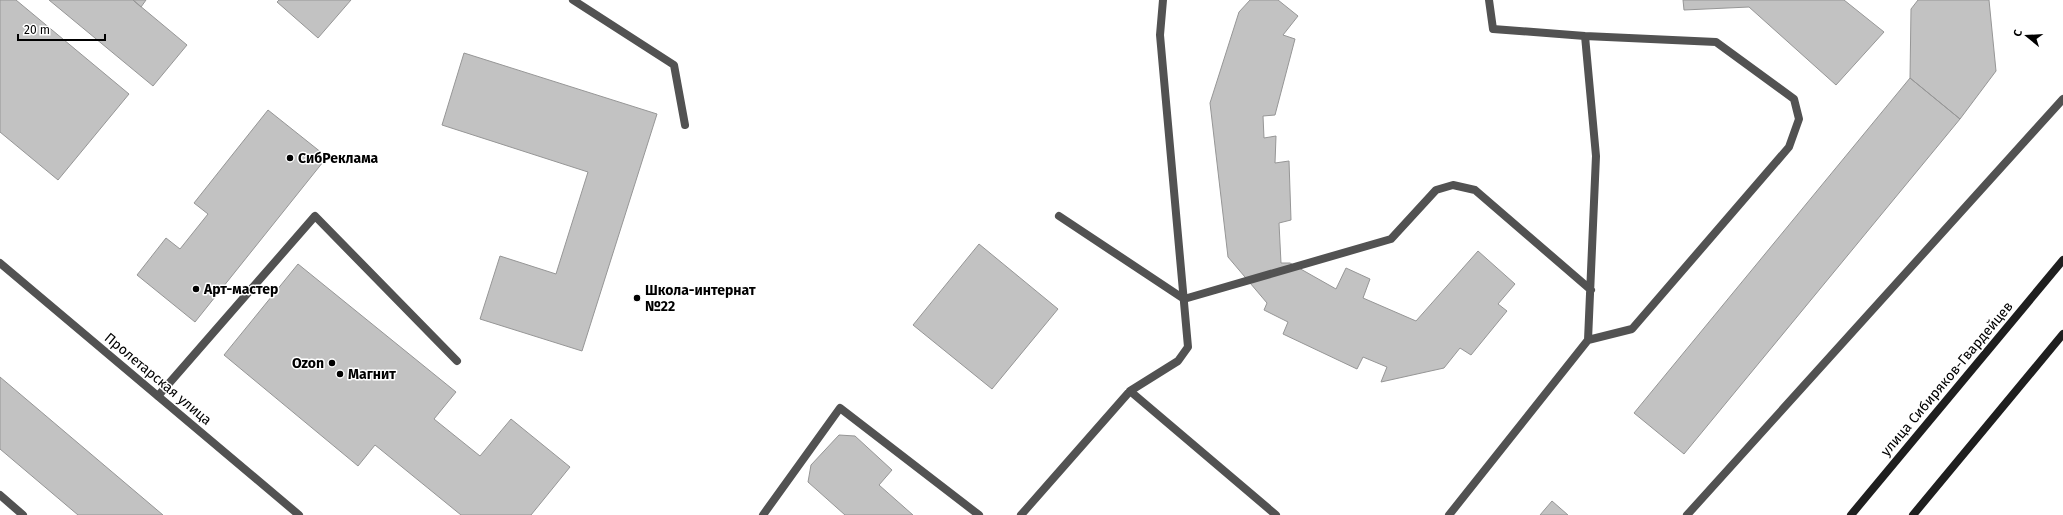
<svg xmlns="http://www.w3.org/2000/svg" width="2063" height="515" font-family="'Fira Sans',sans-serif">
  <rect width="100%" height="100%" fill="#fff"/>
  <path fill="#c2c2c2" stroke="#969696" d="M0 0H16L129 94 58 180 0 132Z
    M49 0H133L187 45 153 86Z
    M133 0H146L141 7Z
    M279 0H351L318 38 277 2Z
    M1250 0H1278L1298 16 1283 35 1295 39 1275 115 1263 116 1264 138 1276 136 1275 163 1289 161 1291 220 1279 223 1281 263H1290L1336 289 1346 268 1370 279 1363 298 1416 321 1478 251 1515 284 1498 304 1507 311 1471 355 1460 348 1444 368 1381 382 1387 367 1363 357 1357 369 1283 334 1288 322 1264 310 1267 303 1228 257 1210 103 1239 12Z
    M1683 0H1844L1884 32 1836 85 1749 7 1684 10Z
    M1918 0H1989L1996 71 1960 119 1910 78 1911 9Z
    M464 53 657 114 582 351 480 319 500 256 556 274 588 172 442 125Z
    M1910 78 1960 119 1684 454 1634 413Z
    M268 110 327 157 195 322 137 275 166 238 180 249 208 214 194 203Z
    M979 244 1058 309 992 389 913 325Z
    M298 264 456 392 434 419 480 456 511 419 570 467 531 515H461L375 445 358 466 224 355Z
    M0 377 163 515H78L0 449Z
    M839 435 855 436 892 470 879 485 913 515H845L808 482 811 465Z
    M1552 501 1568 515H1540Z"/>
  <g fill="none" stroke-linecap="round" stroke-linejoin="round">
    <path stroke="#525252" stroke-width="8" d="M573 0 674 65 685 125
      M1585 36 1596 156 1588 340
      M1059 216 1184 299 1391 239 1436 190 1453 185 1475 190 1591 290
      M1130 391 1178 361 1188 347 1160 35 1163 0
      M158 396 315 216 457 361
      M0 495 23 515
      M763 515 840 408 979 515
      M1021 515 1130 391 1276 515
      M1449 515 1588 340 1632 329 1789 147 1799 119 1794 99 1716 42 1585 36 1493 29 1489 0
      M1687 515 2063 99"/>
    <path stroke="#525252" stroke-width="8" d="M0 263 299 515"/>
    <path stroke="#1f1f1f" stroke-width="8" d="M1851 515 2063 260
      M1913 515 2063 334"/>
  </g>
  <g fill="#000" stroke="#fff" stroke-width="1.5">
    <circle cx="290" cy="158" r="4"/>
    <circle cx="196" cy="289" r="4"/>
    <circle cx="637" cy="298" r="4"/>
    <circle cx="332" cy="363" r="4"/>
    <circle cx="340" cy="374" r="4"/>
  </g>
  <g text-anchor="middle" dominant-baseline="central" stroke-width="3" stroke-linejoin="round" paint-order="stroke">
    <g font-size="14" font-weight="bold" fill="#000" stroke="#fff" text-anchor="start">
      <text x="298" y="158">СибРеклама</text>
      <text x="204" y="289">Арт-мастер</text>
      <text x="645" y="290">Школа-интернат<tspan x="645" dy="16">№22</tspan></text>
      <text x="324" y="363" text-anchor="end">Ozon</text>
      <text x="348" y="374">Магнит</text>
    </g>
    <g font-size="14" fill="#000" stroke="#fff">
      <text transform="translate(158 379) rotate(40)">Пролетарская улица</text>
      <text transform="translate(1947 379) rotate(-50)">улица Сибиряков-Гвардейцев</text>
    </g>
  </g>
  <g transform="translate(2027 36) rotate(288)" stroke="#ffffff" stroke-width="3" paint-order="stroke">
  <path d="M0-3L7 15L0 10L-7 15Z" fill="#000000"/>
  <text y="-6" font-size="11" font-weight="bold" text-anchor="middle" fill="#000000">С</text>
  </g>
  <path d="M18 34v6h87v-6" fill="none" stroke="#000000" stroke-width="2"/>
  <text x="24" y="34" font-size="12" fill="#000000" stroke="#ffffff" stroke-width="3" paint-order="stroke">20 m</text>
</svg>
